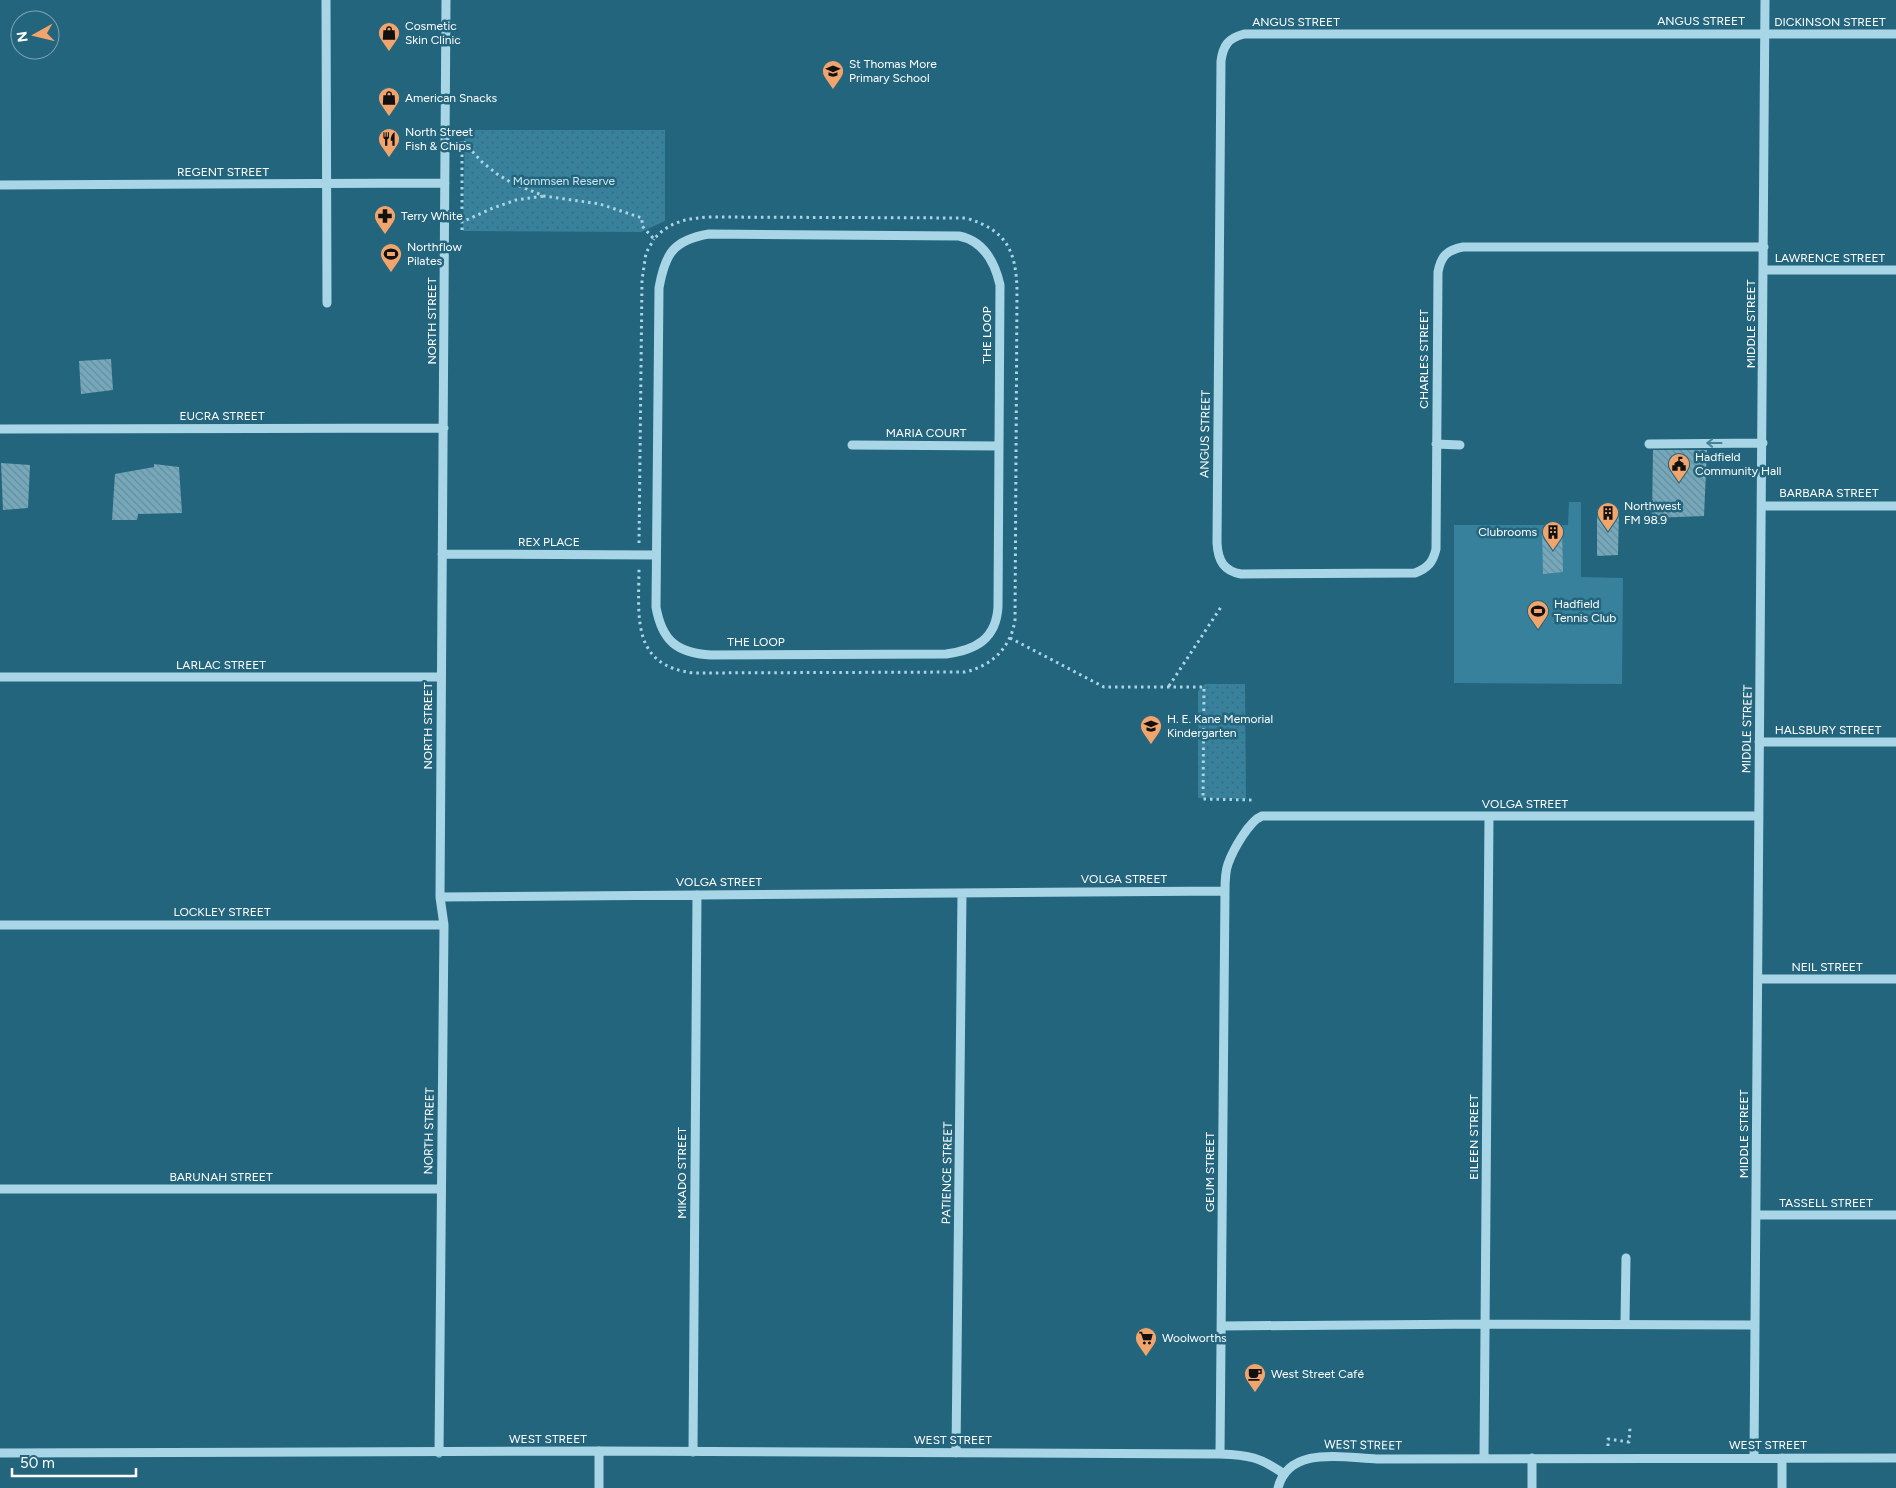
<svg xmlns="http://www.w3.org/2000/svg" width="1896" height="1488" font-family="Figtree,sans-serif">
  <defs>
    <pattern id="park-dots" width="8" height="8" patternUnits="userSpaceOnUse" patternTransform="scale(1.25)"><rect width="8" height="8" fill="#37819c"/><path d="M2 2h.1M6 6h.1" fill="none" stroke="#406978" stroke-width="1.8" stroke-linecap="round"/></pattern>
    <pattern id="building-back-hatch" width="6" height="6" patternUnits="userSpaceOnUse" patternTransform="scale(1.25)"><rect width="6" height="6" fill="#75a8bb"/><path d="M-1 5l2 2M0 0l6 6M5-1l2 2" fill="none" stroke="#698c9a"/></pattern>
  </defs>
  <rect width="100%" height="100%" fill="#24657e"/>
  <path fill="url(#park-dots)" d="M465 130H665V221L641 232 463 231Z
    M1205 684H1245L1246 799 1198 798V691Z"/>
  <path fill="#37819c" d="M1569 502H1581V577L1623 578 1622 684 1454 683V525H1568Z"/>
  <path fill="url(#building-back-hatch)" d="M111 359 113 390 81 394 79 361Z
    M1653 450H1707L1704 516 1652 518Z
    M1 463 30 465 28 508 3 510Z
    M154 464 179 467 182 513 138 514 137 520H112L115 474 154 467Z
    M1597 509H1619L1618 555 1597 556Z
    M1562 527 1563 572 1543 574 1542 529Z"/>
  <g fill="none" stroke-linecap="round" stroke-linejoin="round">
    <path stroke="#a9d6e6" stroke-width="3" stroke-dasharray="2.5 4" stroke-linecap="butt" d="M462 222V140L482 162 497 174 512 183 544 196 600 204 642 218V226L654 239C670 221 688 218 711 217L966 218C1006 230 1016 250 1017 290L1015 620C1011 647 992 666 965 672L694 673C630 666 639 615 639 567
      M462 230V222L493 208 516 200 544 196
      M639 543 642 280 646 253 654 239
      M1010 638 1104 687H1204L1203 799 1252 800
      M1169 686 1221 607
      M1608 1446V1439L1629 1442 1630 1428"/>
    <path stroke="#a9d6e6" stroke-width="9" d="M326 0 327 303
      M0 185 445 183
      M709 234 959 236C984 241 995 263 1000 285L998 607C996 639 976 650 946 654L711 655C677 653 662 641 656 607L659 288C665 254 673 240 709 234Z
      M1764 247H1463C1447 250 1441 256 1438 272L1436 549C1433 562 1428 568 1415 573L1241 574C1224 571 1218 561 1217 543L1221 61C1223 46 1228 38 1244 34H1896
      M1764 270H1896
      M0 429 444 428
      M1436 444 1460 445
      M1649 444 1763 443
      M852 445 999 446
      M1762 506H1896
      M442 554 656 555
      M0 677H441
      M1759 742H1896
      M440 897 1225 891C1225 882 1225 872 1228 864 1233 850 1249 821 1262 816H1759
      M0 925H444
      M1758 979H1896
      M0 1189H441
      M1756 1215H1896
      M1625 1323 1626 1258
      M1222 1326 1485 1324 1755 1325
      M693 1452 697 895
      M0 1453 599 1451 1220 1454C1249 1455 1260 1457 1284 1474
      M439 1453 444 925 440 897 446 0
      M956 1453 962 893
      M1220 1454 1225 891
      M1532 1458V1488
      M1754 1458 1765 0
      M1484 1459 1489 816
      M599 1488V1451
      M1278 1488C1289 1445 1344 1458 1377 1459L1896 1458
      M1782 1488V1458"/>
  </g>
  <defs><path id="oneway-shaft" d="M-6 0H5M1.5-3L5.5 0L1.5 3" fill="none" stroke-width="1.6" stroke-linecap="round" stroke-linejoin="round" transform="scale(1.25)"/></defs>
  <use stroke="#458198" href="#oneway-shaft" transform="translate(1714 443) rotate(-180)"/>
  <defs>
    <g id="shop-pin" transform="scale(1.125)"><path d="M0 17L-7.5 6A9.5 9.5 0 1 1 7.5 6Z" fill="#f1a56c" stroke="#24657e"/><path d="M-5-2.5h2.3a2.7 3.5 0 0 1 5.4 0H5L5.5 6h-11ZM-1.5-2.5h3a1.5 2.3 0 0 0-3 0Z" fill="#111"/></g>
    <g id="school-pin" transform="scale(1.125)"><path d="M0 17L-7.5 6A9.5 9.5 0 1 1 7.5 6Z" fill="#f1a56c" stroke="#24657e"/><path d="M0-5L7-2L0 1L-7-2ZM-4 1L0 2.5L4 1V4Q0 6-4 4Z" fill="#111"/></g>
    <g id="restaurant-pin" transform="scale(1.125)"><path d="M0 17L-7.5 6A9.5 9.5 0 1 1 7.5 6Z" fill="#f1a56c" stroke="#24657e"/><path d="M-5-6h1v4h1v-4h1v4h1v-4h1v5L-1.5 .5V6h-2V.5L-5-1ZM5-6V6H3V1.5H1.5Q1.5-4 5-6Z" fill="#111"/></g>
    <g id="pharmacy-pin" transform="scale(1.125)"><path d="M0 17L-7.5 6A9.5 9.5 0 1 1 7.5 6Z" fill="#f1a56c" stroke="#24657e"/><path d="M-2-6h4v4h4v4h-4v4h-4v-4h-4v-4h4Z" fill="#111"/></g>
    <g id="stadium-pin" transform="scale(1.125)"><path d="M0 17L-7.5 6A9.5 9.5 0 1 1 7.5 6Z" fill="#f1a56c" stroke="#24657e"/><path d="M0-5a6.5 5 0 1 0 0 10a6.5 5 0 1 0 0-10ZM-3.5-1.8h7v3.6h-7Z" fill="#111"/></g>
    <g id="civic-pin" transform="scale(1.125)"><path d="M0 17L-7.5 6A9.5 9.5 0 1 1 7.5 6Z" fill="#f1a56c" stroke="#24657e"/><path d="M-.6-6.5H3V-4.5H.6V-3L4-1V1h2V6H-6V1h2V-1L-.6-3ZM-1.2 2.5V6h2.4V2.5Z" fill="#111"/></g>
    <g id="building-pin" transform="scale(1.125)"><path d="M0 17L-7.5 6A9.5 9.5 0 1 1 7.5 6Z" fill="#f1a56c" stroke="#24657e"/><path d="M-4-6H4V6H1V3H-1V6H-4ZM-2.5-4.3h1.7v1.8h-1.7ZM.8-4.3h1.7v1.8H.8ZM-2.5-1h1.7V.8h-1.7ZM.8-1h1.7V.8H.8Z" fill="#111"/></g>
    <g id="supermarket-pin" transform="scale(1.125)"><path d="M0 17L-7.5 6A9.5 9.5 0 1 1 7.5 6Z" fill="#f1a56c" stroke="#24657e"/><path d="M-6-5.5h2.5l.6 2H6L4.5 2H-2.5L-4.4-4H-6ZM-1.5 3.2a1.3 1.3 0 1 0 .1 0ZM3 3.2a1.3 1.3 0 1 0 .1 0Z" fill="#111"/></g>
    <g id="cafe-pin" transform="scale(1.125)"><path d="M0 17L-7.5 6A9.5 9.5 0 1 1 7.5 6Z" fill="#f1a56c" stroke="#24657e"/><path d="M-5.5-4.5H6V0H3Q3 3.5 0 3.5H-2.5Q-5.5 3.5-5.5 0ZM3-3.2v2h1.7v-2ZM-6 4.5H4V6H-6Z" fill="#111"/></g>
  </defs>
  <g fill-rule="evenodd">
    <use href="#shop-pin" x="389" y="33"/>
    <use href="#school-pin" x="833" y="71"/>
    <use href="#shop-pin" x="389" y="98"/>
    <use href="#restaurant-pin" x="389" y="139"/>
    <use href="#pharmacy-pin" x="385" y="216"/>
    <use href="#stadium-pin" x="391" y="254"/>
    <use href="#civic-pin" x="1679" y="464"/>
    <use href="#building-pin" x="1608" y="513"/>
    <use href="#building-pin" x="1553" y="532"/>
    <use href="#stadium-pin" x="1538" y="611"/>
    <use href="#school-pin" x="1151" y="726"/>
    <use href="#supermarket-pin" x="1146" y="1338"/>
    <use href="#cafe-pin" x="1255" y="1374"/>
  </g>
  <g text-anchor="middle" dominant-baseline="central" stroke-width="5" stroke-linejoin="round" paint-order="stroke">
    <g font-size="12" fill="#fff" stroke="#24657e">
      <text x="1701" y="21">ANGUS STREET</text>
      <text x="1296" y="22">ANGUS STREET</text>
      <text x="1830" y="22">DICKINSON STREET</text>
      <text x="223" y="172">REGENT STREET</text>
      <text x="1830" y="258">LAWRENCE STREET</text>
      <text transform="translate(432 321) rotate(-90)">NORTH STREET</text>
      <text transform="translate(1751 324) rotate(-90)">MIDDLE STREET</text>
      <text transform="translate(987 335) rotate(-90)">THE LOOP</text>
      <text transform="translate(1424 359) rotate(-90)">CHARLES STREET</text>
      <text x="222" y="416">EUCRA STREET</text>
      <text x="926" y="433">MARIA COURT</text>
      <text transform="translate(1205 434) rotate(-89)">ANGUS STREET</text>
      <text x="1829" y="493">BARBARA STREET</text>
      <text x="549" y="542">REX PLACE</text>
      <text x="756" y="642">THE LOOP</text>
      <text x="221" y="665">LARLAC STREET</text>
      <text transform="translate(428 726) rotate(-90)">NORTH STREET</text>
      <text transform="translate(1747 729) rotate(-89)">MIDDLE STREET</text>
      <text x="1828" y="730">HALSBURY STREET</text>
      <text x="1525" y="804">VOLGA STREET</text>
      <text x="1124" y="879">VOLGA STREET</text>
      <text x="719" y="882">VOLGA STREET</text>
      <text x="222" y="912">LOCKLEY STREET</text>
      <text x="1827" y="967">NEIL STREET</text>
      <text transform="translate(429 1131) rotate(-89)">NORTH STREET</text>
      <text transform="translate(1744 1134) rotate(-90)">MIDDLE STREET</text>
      <text transform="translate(1474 1137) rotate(-90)">EILEEN STREET</text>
      <text transform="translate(1210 1172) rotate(-90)">GEUM STREET</text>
      <text transform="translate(682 1173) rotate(-90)">MIKADO STREET</text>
      <text transform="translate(947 1173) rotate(-89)">PATIENCE STREET</text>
      <text x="221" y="1177">BARUNAH STREET</text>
      <text x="1826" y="1203">TASSELL STREET</text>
      <text x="548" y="1439">WEST STREET</text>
      <text x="953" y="1440">WEST STREET</text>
      <text transform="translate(1363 1445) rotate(1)">WEST STREET</text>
      <text x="1768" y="1445">WEST STREET</text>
    </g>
    <g font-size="12" fill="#fff" stroke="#24657e" text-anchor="start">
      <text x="405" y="26">Cosmetic<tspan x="405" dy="14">Skin Clinic</tspan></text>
      <text x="849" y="64">St Thomas More<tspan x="849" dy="14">Primary School</tspan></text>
      <text x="405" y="98">American Snacks</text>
      <text x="405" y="132">North Street<tspan x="405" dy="14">Fish &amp; Chips</tspan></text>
      <text x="401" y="216">Terry White</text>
      <text x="407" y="247">Northflow<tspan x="407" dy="14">Pilates</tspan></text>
      <text x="1695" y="457">Hadfield<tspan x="1695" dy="14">Community Hall</tspan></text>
      <text x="1624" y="506">Northwest<tspan x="1624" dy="14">FM 98.9</tspan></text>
      <text x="1537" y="532" text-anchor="end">Clubrooms</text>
      <text x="1554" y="604">Hadfield<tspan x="1554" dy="14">Tennis Club</tspan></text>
      <text x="1167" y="719">H. E. Kane Memorial<tspan x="1167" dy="14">Kindergarten</tspan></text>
      <text x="1162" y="1338">Woolworths</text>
      <text x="1271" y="1374">West Street Café</text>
    </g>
    <g font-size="12" fill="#cceaf5" stroke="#24657e">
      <text x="564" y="181">Mommsen Reserve</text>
    </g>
  </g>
  <g transform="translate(35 35) rotate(262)"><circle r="24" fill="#24657e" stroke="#7ca3b2"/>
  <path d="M0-4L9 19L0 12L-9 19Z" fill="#f1a56c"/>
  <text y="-8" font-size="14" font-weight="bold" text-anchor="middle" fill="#ffffff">N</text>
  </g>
  <path d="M12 1468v8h124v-8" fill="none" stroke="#ffffff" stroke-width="2.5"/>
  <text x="20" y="1468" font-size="15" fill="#ffffff" stroke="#24657e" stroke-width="4" paint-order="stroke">50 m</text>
</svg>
